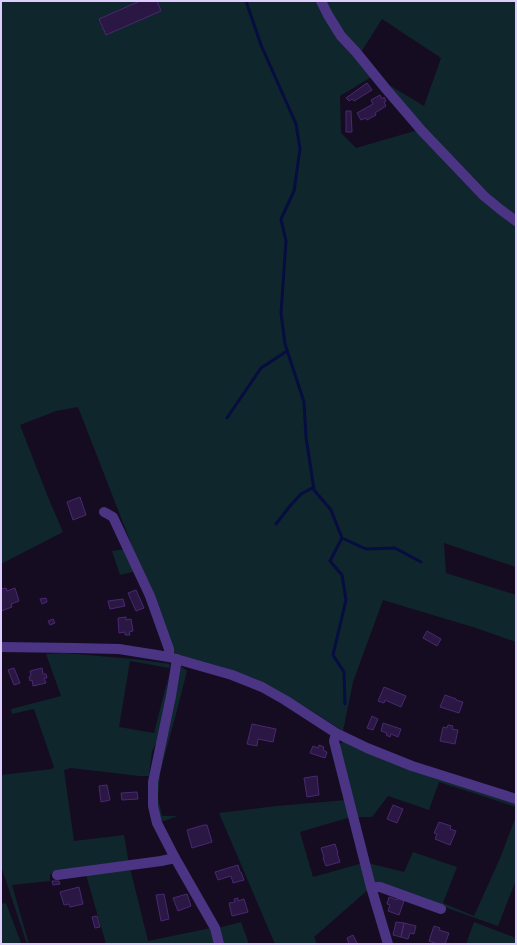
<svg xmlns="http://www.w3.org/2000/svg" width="517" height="945" font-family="Barlow,sans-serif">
  <rect width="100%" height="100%" fill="#150c22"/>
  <path fill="#0f262c" d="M1 1H321L323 5 329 1H516V218L505 211 379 79 424 106 441 58 382 19 358 57 373 76 340 96 341 133 356 148 418 130 516 223V567L444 543 446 573 516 595V642L476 628 383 600 353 682 343 731 309 709 253 678 174 654 78 407 56 411 20 425 48 497 63 532 1 564Z
    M125 549 136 571 120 575 112 551Z
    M64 653 134 659 170 664 169 668 130 661 119 727 154 733 168 678 166 702 158 740 152 751 149 776H139L71 768 64 770 74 841 124 835 129 864 50 874V881L12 885 29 944H27L1 866V775L52 769 54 767 34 709 12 714 11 709 61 696 46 654Z
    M181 666 187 671 181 695 160 773 158 798 162 816H178L161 822 158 811 156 784 180 669Z
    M342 742H344L516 803V807L439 782 429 810 388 796 372 817H356L339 746Z
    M347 800 351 817 300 832 313 877 363 863 369 889 314 937 317 944H275L219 813 276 806Z
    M516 816V880L498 926 444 907 374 884 368 863 404 872 413 852 457 867 443 903 474 916 501 856Z
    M130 868 148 941 211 928 216 944H106L86 875Z
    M6 903 21 943 22 944H1V904Z
    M241 922 249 944H222L218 928Z
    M474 922 516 938V944H466Z"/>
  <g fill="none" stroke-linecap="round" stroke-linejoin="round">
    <path stroke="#070d40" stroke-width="3" d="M246 1 261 45 296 124 300 149 294 191 281 219 286 241 281 313 285 344 304 402 306 437 314 490 331 510 342 538 330 561 342 575 346 600 333 655 344 672 345 704
      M227 418 261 368 287 351
      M276 524 290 506 301 494 314 487
      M342 538 366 549 395 548 421 562"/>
  </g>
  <path fill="#2b1744" stroke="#492871" d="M140 1H157L161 11 106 35 99 19Z
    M367 83 372 90 354 101 352 99 349 101 346 98Z
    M380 95 382 99 384 97 386 101 384 102 386 106 375 113 376 115 367 120 366 118 361 120 357 113 373 104 371 100Z
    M346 111H351L352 132H346Z
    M80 497 86 515 73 520 67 502Z
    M6 588 7 591 15 588 19 601 11 604 12 607 1 611V589Z
    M136 590 144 608 136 611 128 593Z
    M46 598 47 602 42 604 40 599Z
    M123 599 125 606 110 609 108 601Z
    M126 617V620L131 619 133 631 129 632 130 635H125V632L119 633 118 618Z
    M53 619 55 623 50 625 48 621Z
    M427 631 441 639 437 646 423 638Z
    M14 668 20 683 14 685 8 670Z
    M42 668 43 674H46L47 678H44L46 683 33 686 32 680 30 681 29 677 31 676 30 671Z
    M384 687 406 696 401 707 385 700 384 703 378 701Z
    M445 695 456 699V700L463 702 459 713 440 707Z
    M372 716 378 719 373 730 367 728Z
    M383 723 401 729 398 737 391 734 390 737 386 735 387 733 381 731Z
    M252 724 276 729 273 742 258 739 257 746 247 744Z
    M448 725 453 726 452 729 458 730 455 744 440 741 443 727 447 728Z
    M319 745 324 747 323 750 327 752 325 758 310 753 313 746 318 748Z
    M317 776 319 795 307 797 304 778Z
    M107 785 110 800 101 802 99 786Z
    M137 792 138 799 122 800 121 793Z
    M393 805 403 809 397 823 387 819Z
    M439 822 451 826 450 829 456 831 450 845 435 839 437 834 434 833Z
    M204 825H207L212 842 192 848 187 830Z
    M335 844 338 853H337L340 862 326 866 323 858 324 857 321 848Z
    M238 865 240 872H241L244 880 233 883 231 876 218 880 215 872Z
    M52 881H59L60 884 53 885Z
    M79 887 83 904 70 907 69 904 64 905 60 892Z
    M164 894 169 919 161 921 156 895Z
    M187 894 191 906 178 911 173 898Z
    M389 897 397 900V898L404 901 399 915 388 911 390 905 387 904Z
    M238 898V901L244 899 248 912 232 916 229 903 235 902 234 899Z
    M97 916 100 927 95 928 92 917Z
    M396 922 404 923 401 937 393 935Z
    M404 923 416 926 414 934 410 933 408 939 401 937Z
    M434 926 440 928 439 930 449 933 445 944H438L429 941Z
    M353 935 357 943 354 944H349L347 938Z"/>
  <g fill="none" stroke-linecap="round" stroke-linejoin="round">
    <path stroke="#4b3484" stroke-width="10" d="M321 1 328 15 341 36 356 52 386 89 422 131 484 196 501 210 516 221
      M104 512 113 517 150 596 169 649V657
      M1 647 74 648 119 649 169 657 232 675 262 687 285 700 336 733 367 748 412 766 516 799
      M177 659 171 696 153 782V806L157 823 175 858 215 928 219 944
      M336 733 334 741 338 757 371 887 388 944
      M57 875 161 861 175 858
      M371 887H380L441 909"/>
  </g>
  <rect width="517" height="945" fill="none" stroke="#dfcdff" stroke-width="4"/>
</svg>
